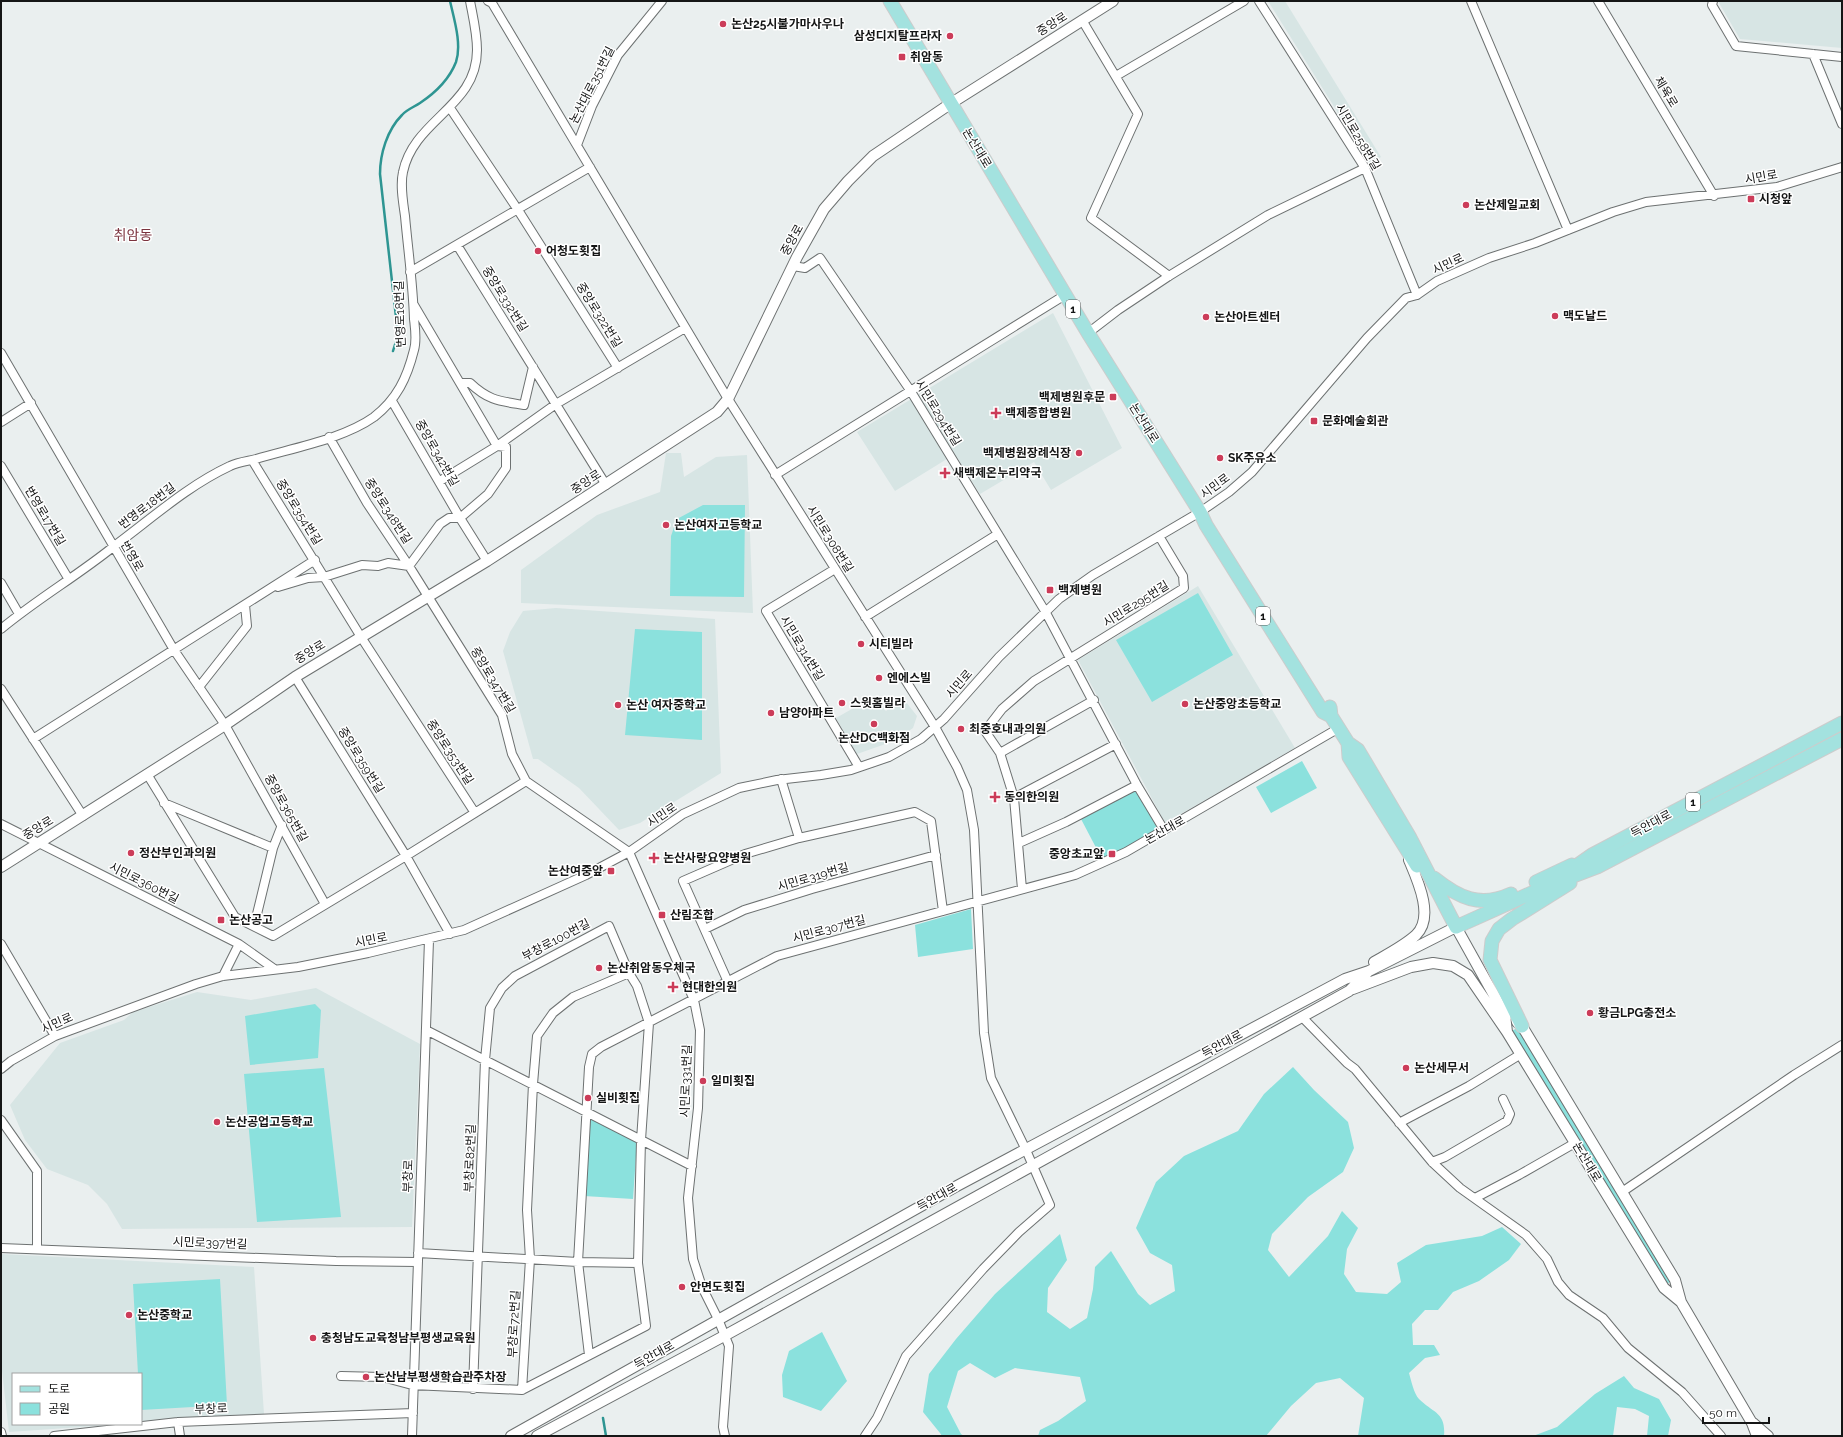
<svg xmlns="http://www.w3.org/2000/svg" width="1843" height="1437" font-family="Raleway,'Noto Sans KR',sans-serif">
  <rect width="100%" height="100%" fill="#eaefef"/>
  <path fill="#d7e5e4" d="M1268 1H1285L1381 157 1370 164Z
    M1719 1H1842V48L1740 39 1719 3Z
    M1053 313 1122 448 1051 490 1034 462 980 494 955 454 895 491 857 432Z
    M666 453H681L684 477 716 457 747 455 753 613 521 603V570L597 515 660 492Z
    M1198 586 1295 748 1165 823 1078 660Z
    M556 608 715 619 721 773 640 823 619 830 579 788 538 759H533L503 651 510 632 523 611Z
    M873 697 886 711 902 697 917 716 913 728 894 741 857 754 836 718Z
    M316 988 420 1044 412 1227 122 1229 107 1204 88 1185 47 1169 25 1140 10 1105 60 1043 124 1020 133 1012 197 992 251 1000Z
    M1 1254 254 1267 264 1414 141 1423V1374H13V1424H125L9 1432 1 1362Z"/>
  <path fill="#8be1dd" d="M703 505H745L744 597 670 596 671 536 677 519Z
    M1198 593 1233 655 1152 702 1116 640Z
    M635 629 702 632V740L625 735Z
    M1302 761 1317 788 1271 813 1256 787Z
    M1137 789 1159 829 1103 861 1081 819Z
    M971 909 973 949 918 957 915 925Z
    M315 1004 321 1010 318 1058 250 1065 245 1016Z
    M1517 1028 1671 1281 1666 1285 1512 1031Z
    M1293 1067 1314 1090 1348 1122 1354 1148 1343 1172 1308 1197 1272 1234 1268 1250 1289 1277 1328 1236 1342 1211 1358 1228 1347 1249 1344 1274 1356 1292 1387 1294 1401 1282 1397 1263 1426 1245 1482 1236 1502 1227 1521 1244 1509 1260 1479 1281 1453 1292 1438 1310H1425L1412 1324 1413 1345H1434L1440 1355 1425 1358 1409 1373C1411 1380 1414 1394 1419 1399 1433 1413 1446 1412 1444 1436H1358L1364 1398 1340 1378 1316 1383 1291 1406 1266 1436H1038L1040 1430 1058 1421 1086 1401 1080 1377 1015 1368 995 1378 970 1363 958 1371 947 1407 961 1434 964 1436H942L940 1433 923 1412 929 1374 956 1339 995 1294 1060 1234 1067 1260 1048 1288 1047 1312 1070 1329 1087 1318 1093 1289 1095 1267 1111 1251 1138 1294 1150 1305 1175 1291 1172 1265 1150 1253 1136 1228 1156 1182 1184 1156 1238 1131 1264 1094Z
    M324 1068 341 1217 257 1222 244 1074Z
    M589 1118 637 1141 633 1199 584 1196Z
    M220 1279 227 1405 141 1410V1374H138L133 1284Z
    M822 1332 847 1381 821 1411 783 1397 782 1375 789 1351Z
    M1624 1376 1634 1388 1659 1399 1671 1420 1668 1436H1647L1649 1416 1635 1409 1617 1407 1613 1436H1533L1557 1427 1595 1394Z"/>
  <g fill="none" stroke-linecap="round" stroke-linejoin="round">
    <path stroke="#2e9592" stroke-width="2.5" d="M393 351 398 335 380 174C380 154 387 130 402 115 406 110 414 107 420 103 435 93 449 80 456 62 462 44 454 19 450 1
      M603 1418 606 1436"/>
    <g stroke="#6d7171" stroke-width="10">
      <path id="minor" d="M488 1 492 3 728 399 935 727 957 767 967 790 974 830 984 1033 991 1078 1026 1150 1050 1205 1019 1232 983 1269 906 1356 877 1418 865 1436
        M1259 1 1365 168 1417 295
        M1471 1 1568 230
        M1598 1 1714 196
        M1713 1 1712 5 1736 46 1842 57
        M1082 20 1138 114 1091 218 1169 276
        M1813 54 1842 124
        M1116 76 1244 1
        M450 108 518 210 618 368
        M577 145 592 106 618 55 662 1
        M457 245 606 485
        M793 266 805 268 820 258 910 390 1045 611 1137 785 1164 830
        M410 272 590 167
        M414 305 497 446
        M1088 333 1118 310 1169 276 1268 215 1365 168
        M1 353 174 650 225 725 325 904
        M461 383H470C489 401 500 401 524 405L533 367
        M392 401 460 518 487 561
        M1 422 31 403
        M329 437 367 503 409 566 502 715 512 754 526 781 629 852
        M252 460 361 637 475 813
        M1 466 68 578
        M775 475 1065 295
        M440 481 497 446 556 404 685 328
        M835 569 766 611 859 767
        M1 583 19 614
        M278 587 308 578 324 577 362 565 378 566 388 563 409 566 440 524 449 518H460L488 494 506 468V447L497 446
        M865 617 998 534
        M1 629C37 599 77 576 113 547 151 519 187 486 230 466 238 462 248 461 256 459 293 448 343 439 374 417 397 399 407 378 414 350 417 340 415 328 414 319 413 284 408 250 405 216 403 202 400 185 403 172 414 119 477 107 477 50 477 33 473 17 470 1
        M295 677 406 856 450 934
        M199 687 247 626 245 605
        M1 689 83 816
        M33 739 315 560
        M1000 753 1094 700
        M147 774 235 917 273 936 406 856 526 781
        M781 779 799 838
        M1014 798 1116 744
        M164 803 273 848 282 825
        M1 824 239 944 273 968
        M1019 843 1066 822 1137 785
        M629 852 694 1000 700 1030 698 1108 688 1198 693 1259 702 1287 718 1319 729 1346 723 1427 725 1436
        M1022 889 1014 798 1000 753 985 731 1002 709 1034 681 1184 588 1183 576 1159 536
        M257 914 273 848
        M705 929 744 910 812 889 936 855
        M1 944 55 1036
        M223 976 239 944
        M728 982 683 881 745 854 799 838 915 812 931 821 943 911
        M1302 1017 1347 1063 1355 1069 1432 1162 1460 1188 1526 1235 1547 1259 1558 1282 1569 1295 1603 1318 1628 1348 1682 1392 1721 1436
        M426 1030 692 1166
        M1 1069 11 1061 55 1036 196 984 223 976 298 967 368 953 464 930 586 875 629 852 683 814 739 788 777 780 821 775 851 770 889 757 921 739 944 719 999 657 1059 599 1093 575 1200 512 1229 492 1252 472 1367 338 1406 298 1417 295 1437 281 1489 258 1535 243 1613 212 1646 202 1777 187 1842 167
        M1 1120 37 1171V1248
        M1399 1123 1469 1086 1521 1054
        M1432 1162 1445 1157 1507 1121 1510 1114 1503 1099
        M1622 1192 1794 1075 1842 1045
        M1475 1198 1519 1175 1575 1143
        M1 1248 336 1261 417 1262
        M418 1253 578 1262 638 1263
        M589 1355 578 1262 589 1067 592 1054 601 1047 777 956 1075 875 1126 852 1339 728
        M341 1376 382 1377 412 1385 522 1390 646 1326 638 1263 641 1140 649 1023 637 986 629 973 609 926 515 976 502 988 490 1008 485 1060 473 1389
        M522 1390 530 1259 527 1210 533 1084 537 1036 553 1013 573 997 629 973
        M178 1422 180 1436
        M1 1432 2 1436
        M54 1436 178 1422 413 1413
        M412 1436 429 940"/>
    </g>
    <g stroke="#6d7171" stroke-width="12">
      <path id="tertiary" d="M1 867 225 725 295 677 487 561 717 412 728 399 797 257 824 209 848 181 873 156 950 104 1113 1
        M1374 962C1388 954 1404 946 1416 935 1435 917 1417 879 1409 860
        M1353 989 1411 967 1433 963 1453 966 1468 975 1507 1032 1664 1288 1681 1302
        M1517 1022 1522 1026 1675 1280 1681 1302 1752 1423 1757 1436
        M1753 1423 1768 1436
        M511 1436 955 1187 1345 979 1369 971 1456 927 1505 1015 1507 1032
        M537 1436 724 1336 1349 991 1367 973"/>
    </g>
    <g stroke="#ccc" stroke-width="15">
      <path id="primary" d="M890 1 1088 333 1200 512 1206 525 1323 712 1331 716
        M1330 707 1331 716 1348 743 1349 757 1417 866
        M1348 743 1358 750 1409 836 1456 927 1547 886 1597 867 1842 739
        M1565 874 1592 855 1842 723
        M1434 878C1459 898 1480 908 1511 894
        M1536 882 1572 865
        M1522 1026 1490 960 1492 941 1499 929 1512 919 1570 883"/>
    </g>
    <use href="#minor" stroke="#fff" stroke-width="8"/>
    <use href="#tertiary" stroke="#fff" stroke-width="10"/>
    <use href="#primary" stroke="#a3e2df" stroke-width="13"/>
  </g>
  <g fill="#cc3c59" stroke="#fff" stroke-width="1.5">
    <circle cx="723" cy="24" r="4"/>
    <circle cx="950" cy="36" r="4"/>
    <rect x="898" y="53" width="8" height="8" rx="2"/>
    <rect x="1747" y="195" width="8" height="8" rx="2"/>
    <circle cx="1466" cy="205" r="4"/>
    <circle cx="538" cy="251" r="4"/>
    <circle cx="1555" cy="316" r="4"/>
    <circle cx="1206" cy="317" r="4"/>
    <rect x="1109" y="393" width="8" height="8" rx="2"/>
    <path d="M994 407h4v4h4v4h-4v4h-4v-4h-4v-4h4z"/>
    <rect x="1310" y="417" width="8" height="8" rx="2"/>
    <circle cx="1079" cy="453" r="4"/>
    <circle cx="1220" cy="458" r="4"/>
    <path d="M943 467h4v4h4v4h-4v4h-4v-4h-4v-4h4z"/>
    <circle cx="666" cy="525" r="4"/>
    <rect x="1046" y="586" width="8" height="8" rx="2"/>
    <circle cx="861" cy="644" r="4"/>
    <circle cx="879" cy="678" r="4"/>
    <circle cx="842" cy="703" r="4"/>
    <circle cx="1185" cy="704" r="4"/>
    <circle cx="618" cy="705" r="4"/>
    <circle cx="771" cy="713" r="4"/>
    <circle cx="874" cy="724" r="4"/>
    <circle cx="961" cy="729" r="4"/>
    <path d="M993 791h4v4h4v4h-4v4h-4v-4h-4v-4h4z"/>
    <circle cx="131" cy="853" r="4"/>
    <rect x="1108" y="850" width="8" height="8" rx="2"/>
    <path d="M652 852h4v4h4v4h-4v4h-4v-4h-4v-4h4z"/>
    <rect x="607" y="867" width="8" height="8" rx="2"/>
    <rect x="658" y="911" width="8" height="8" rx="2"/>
    <rect x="217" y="916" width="8" height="8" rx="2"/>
    <circle cx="599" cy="968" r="4"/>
    <path d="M671 981h4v4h4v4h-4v4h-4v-4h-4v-4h4z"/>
    <circle cx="1590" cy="1013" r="4"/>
    <circle cx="1406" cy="1068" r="4"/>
    <circle cx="703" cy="1081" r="4"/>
    <circle cx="588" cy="1098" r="4"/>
    <circle cx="217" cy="1122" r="4"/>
    <circle cx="682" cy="1287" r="4"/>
    <circle cx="129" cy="1315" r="4"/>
    <circle cx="313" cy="1338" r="4"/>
    <circle cx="366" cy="1377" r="4"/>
  </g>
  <g text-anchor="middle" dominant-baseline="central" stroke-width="3" stroke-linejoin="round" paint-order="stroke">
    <g fill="#fff" stroke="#5b5c5c" stroke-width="1">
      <rect x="1066" y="300" width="14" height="18" rx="3"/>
      <rect x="1256" y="607" width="14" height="18" rx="3"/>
      <rect x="1686" y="793" width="14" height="18" rx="3"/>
    </g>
    <g font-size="11" font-weight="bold" fill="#151616">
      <text x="1073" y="309">1</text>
      <text x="1263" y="616">1</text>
      <text x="1693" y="802">1</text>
    </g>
    <g font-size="12" font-weight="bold" fill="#151616" stroke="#fff" text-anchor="start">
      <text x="731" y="24">논산25시불가마사우나</text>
      <text x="942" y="36" text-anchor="end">삼성디지탈프라자</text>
      <text x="910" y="57">취암동</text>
      <text x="1759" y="199">시청앞</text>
      <text x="1474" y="205">논산제일교회</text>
      <text x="546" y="251">어청도횟집</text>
      <text x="1563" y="316">맥도날드</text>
      <text x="1214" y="317">논산아트센터</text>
      <text x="1105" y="397" text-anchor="end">백제병원후문</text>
      <text x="1005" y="413">백제종합병원</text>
      <text x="1322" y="421">문화예술회관</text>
      <text x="1071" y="453" text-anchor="end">백제병원장례식장</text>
      <text x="1228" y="458">SK주유소</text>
      <text x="953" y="473">새백제온누리약국</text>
      <text x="674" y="525">논산여자고등학교</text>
      <text x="1058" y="590">백제병원</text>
      <text x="869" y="644">시티빌라</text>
      <text x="887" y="678">엔에스빌</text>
      <text x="850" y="703">스윗홈빌라</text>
      <text x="1193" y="704">논산중앙초등학교</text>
      <text x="626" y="705">논산 여자중학교</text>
      <text x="779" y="713">남양아파트</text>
      <text x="969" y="729">최중호내과의원</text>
      <text x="874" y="738" text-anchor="middle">논산DC백화점</text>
      <text x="1004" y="797">동의한의원</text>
      <text x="139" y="853">정산부인과의원</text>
      <text x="1104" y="854" text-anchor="end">중앙초교앞</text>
      <text x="663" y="858">논산사랑요양병원</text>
      <text x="603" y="871" text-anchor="end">논산여중앞</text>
      <text x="670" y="915">산림조합</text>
      <text x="229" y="920">논산공고</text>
      <text x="607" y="968">논산취암동우체국</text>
      <text x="682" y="987">현대한의원</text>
      <text x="1598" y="1013">황금LPG충전소</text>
      <text x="1414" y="1068">논산세무서</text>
      <text x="711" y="1081">일미횟집</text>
      <text x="596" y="1098">실비횟집</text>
      <text x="225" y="1122">논산공업고등학교</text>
      <text x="690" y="1287">안면도횟집</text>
      <text x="137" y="1315">논산중학교</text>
      <text x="321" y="1338">충청남도교육청남부평생교육원</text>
      <text x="374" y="1377">논산남부평생학습관주차장</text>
    </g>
    <g font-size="12" fill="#151616" stroke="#fff">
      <text transform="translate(1052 24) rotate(-32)">중앙로</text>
      <text transform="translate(592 85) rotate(-63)">논산대로351번길</text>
      <text transform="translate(1666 92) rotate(59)">체육로</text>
      <text transform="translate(1358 137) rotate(59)">시민로258번길</text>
      <text transform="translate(977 148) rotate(59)">논산대로</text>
      <text transform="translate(1761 177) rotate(-10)">시민로</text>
      <text transform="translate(792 240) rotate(-61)">중앙로</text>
      <text transform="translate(1448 264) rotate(-25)">시민로</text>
      <text transform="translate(505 299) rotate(58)">중앙로332번길</text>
      <text transform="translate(400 314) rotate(-92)">번영로18번길</text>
      <text transform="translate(599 315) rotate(58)">중앙로322번길</text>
      <text transform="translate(938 413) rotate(58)">시민로294번길</text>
      <text transform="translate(1144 423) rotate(58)">논산대로</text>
      <text transform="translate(437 453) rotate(60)">중앙로342번길</text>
      <text transform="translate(586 482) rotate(-33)">중앙로</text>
      <text transform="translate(1215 486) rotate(-36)">시민로</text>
      <text transform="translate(147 506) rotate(-37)">번영로18번길</text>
      <text transform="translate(388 511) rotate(57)">중앙로348번길</text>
      <text transform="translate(299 512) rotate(58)">중앙로354번길</text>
      <text transform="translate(45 516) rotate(59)">번영로17번길</text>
      <text transform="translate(830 539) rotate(58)">시민로308번길</text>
      <text transform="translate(132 556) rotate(60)">번영로</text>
      <text transform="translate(1136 604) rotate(-32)">시민로295번길</text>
      <text transform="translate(802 648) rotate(59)">시민로314번길</text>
      <text transform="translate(310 652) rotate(-31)">중앙로</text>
      <text transform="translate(493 680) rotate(59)">중앙로347번길</text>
      <text transform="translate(959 684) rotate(-49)">시민로</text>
      <text transform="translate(450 752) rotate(57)">중앙로353번길</text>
      <text transform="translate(361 760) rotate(58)">중앙로359번길</text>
      <text transform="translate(286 808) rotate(61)">중앙로365번길</text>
      <text transform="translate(662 815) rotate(-34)">시민로</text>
      <text transform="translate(1651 824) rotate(-28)">득안대로</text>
      <text transform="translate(38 828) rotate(-31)">중앙로</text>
      <text transform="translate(1165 830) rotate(-29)">논산대로</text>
      <text transform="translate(813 877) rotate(-16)">시민로319번길</text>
      <text transform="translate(144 883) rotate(27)">시민로360번길</text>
      <text transform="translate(829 929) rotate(-15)">시민로307번길</text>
      <text transform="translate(371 940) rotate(-11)">시민로</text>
      <text transform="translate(556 940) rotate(-28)">부창로100번길</text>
      <text transform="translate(57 1023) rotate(-24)">시민로</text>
      <text transform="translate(1222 1044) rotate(-28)">득안대로</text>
      <text transform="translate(686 1081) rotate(-88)">시민로331번길</text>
      <text transform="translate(470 1158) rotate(-88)">부창로82번길</text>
      <text transform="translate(1587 1162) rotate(59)">논산대로</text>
      <text transform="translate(408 1176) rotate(-88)">부창로</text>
      <text transform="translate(937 1197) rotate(-29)">득안대로</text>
      <text transform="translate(210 1243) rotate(2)">시민로397번길</text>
      <text transform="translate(514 1324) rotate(-87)">부창로72번길</text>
      <text transform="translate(654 1355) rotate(-29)">득안대로</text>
      <text transform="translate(211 1409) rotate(-2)">부창로</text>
    </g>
    <g font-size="14" fill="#7b333e" stroke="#fff">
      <text x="133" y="235">취암동</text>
    </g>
  </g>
  <rect width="1843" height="1437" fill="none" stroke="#151616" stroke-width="4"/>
  <rect x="12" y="1373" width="130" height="52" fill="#ffffff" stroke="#a1a2a2"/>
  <rect x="20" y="1386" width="20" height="6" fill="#a3e2df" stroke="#a1a2a2"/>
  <text x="48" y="1393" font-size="12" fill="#151616">도로</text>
  <rect x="20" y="1403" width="20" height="12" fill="#8be1dd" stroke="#a1a2a2"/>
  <text x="48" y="1413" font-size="12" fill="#151616">공원</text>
  <path d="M1703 1417v6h66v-6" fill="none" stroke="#151616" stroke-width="2"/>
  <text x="1709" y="1417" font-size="12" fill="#151616" stroke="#ffffff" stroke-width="3" paint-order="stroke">50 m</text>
</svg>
